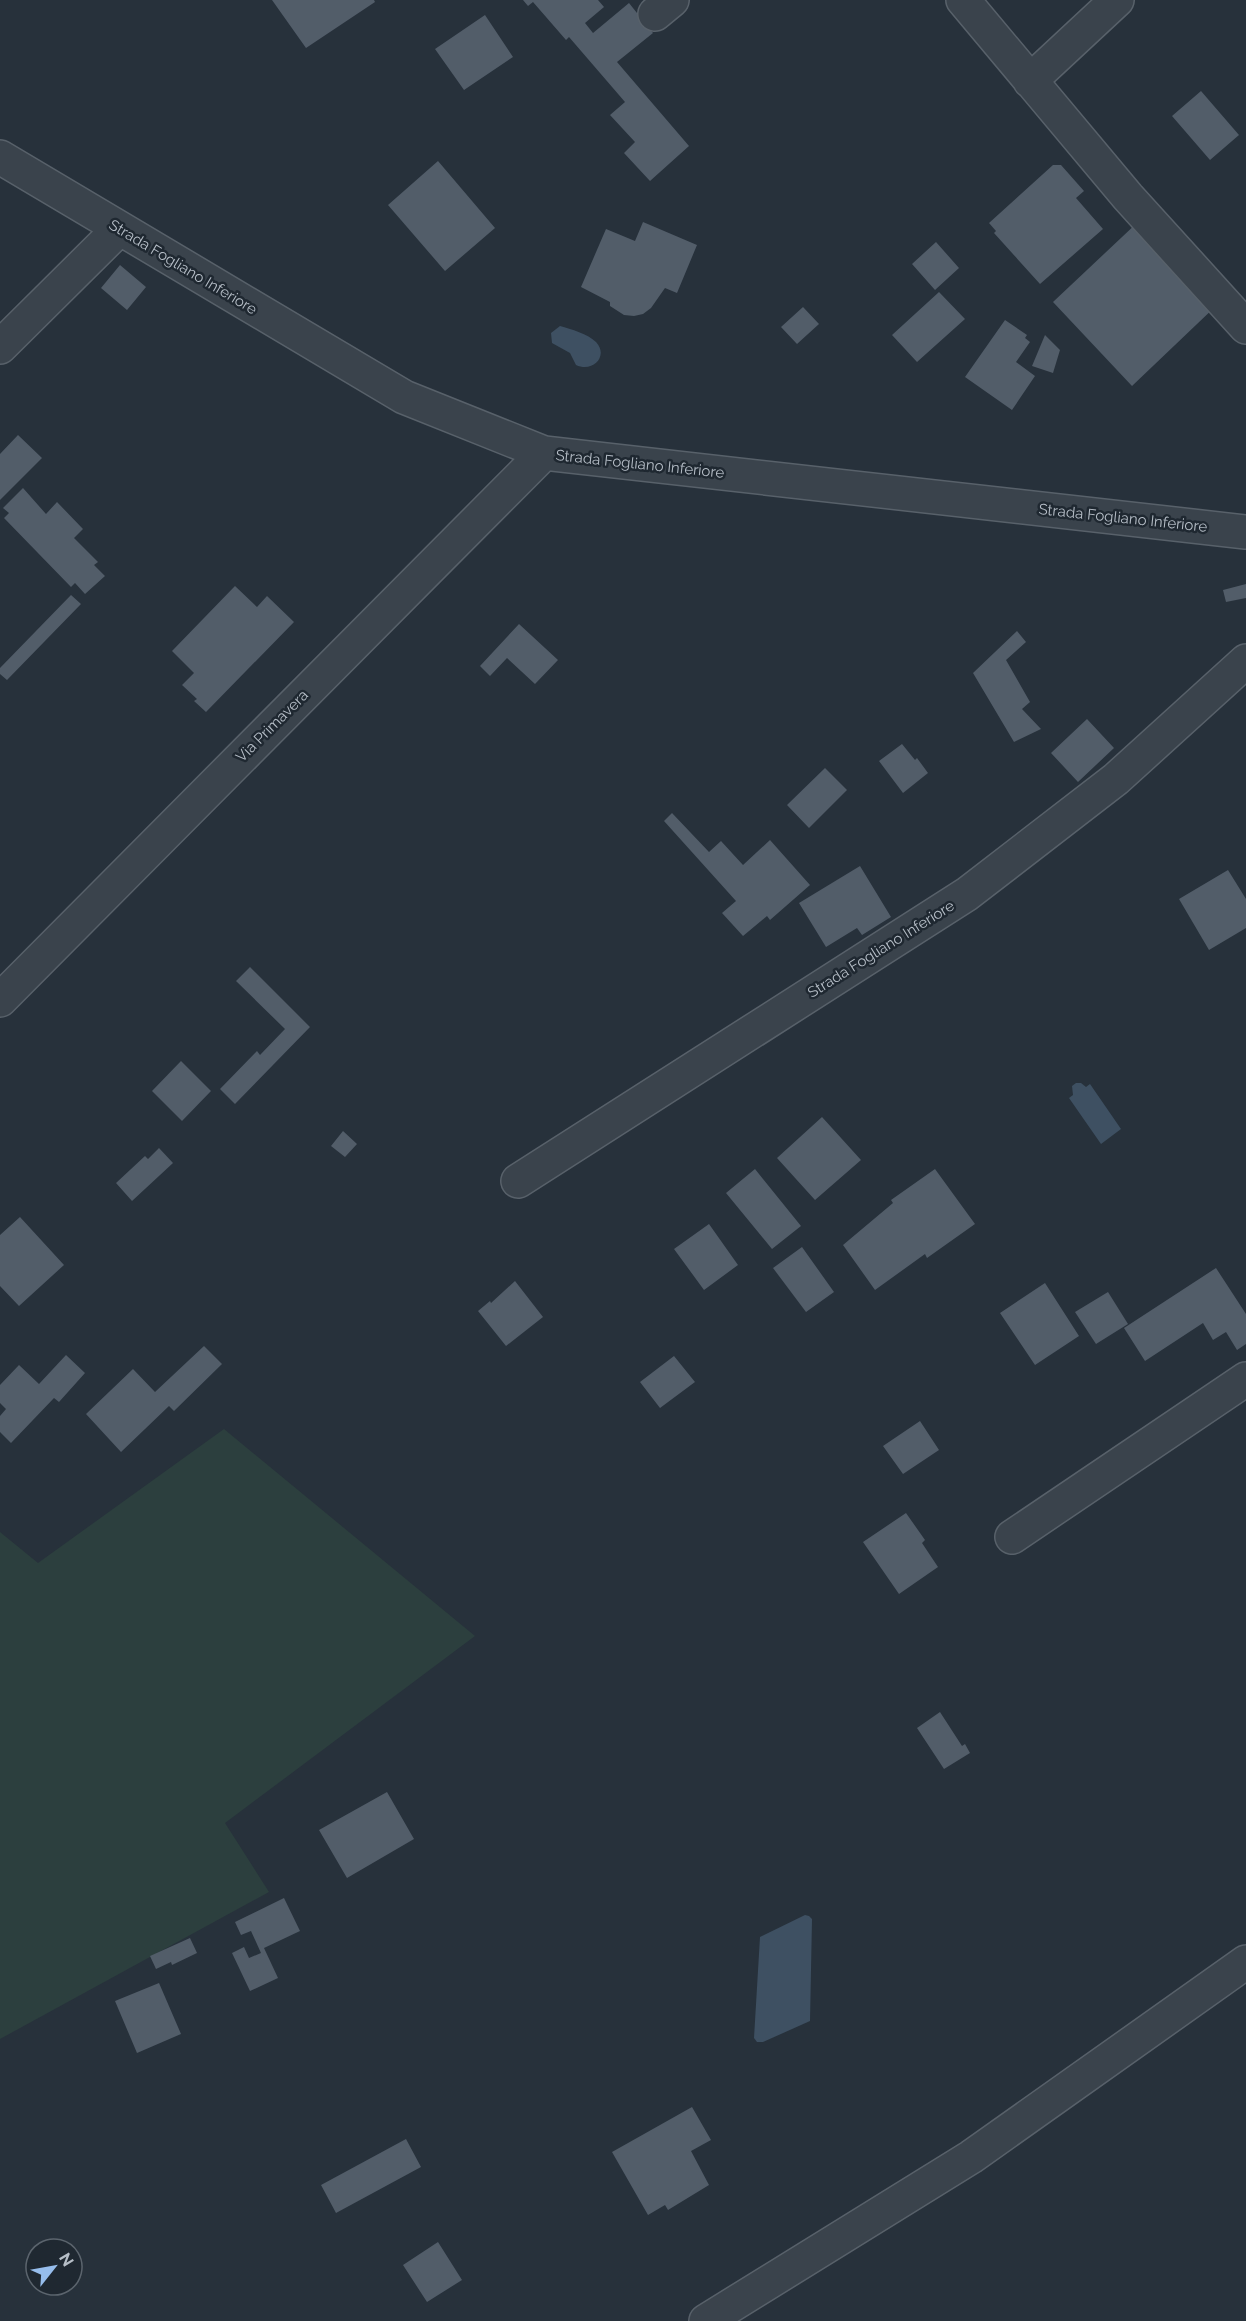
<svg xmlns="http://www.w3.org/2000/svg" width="1246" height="2321" font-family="Raleway,sans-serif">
  <rect width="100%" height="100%" fill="#27313b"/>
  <path fill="#2c3f3e" d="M224 1429 475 1636 225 1823 269 1892 0 2039V1532L38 1563Z"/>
  <path fill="#3e5062" d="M560 326C571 329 588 334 596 342 609 356 593 373 576 365L570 353 552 343 551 333Z
    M1076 1083H1081L1086 1087 1090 1084 1121 1129 1101 1144 1069 1098 1073 1095 1072 1086Z
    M805 1915 809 1916 812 1919 810 2021 763 2042H757L754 2038 760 1937Z"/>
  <path fill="#525d69" d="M272 0H374L375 2 306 48Z
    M523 0H598L604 7 585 23 593 33 629 3 653 33 617 62 689 146 650 181 624 153 635 142 610 115 625 102 569 37 566 40 533 2 528 6Z
    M485 15 513 57 464 90 435 49Z
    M1201 91 1239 135 1210 160 1172 116Z
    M438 161 495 228 445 271 388 205Z
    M1053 165H1061L1084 191 1076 198 1103 229 1040 284 994 233 996 231 989 223Z
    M1139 221 1218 304 1132 386 1053 302Z
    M643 222 697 245 677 293 665 288 651 308 643 314 634 316 624 315 610 306V302L581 287 606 229 635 241Z
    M936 242 959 268 935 290 912 264Z
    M120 265 146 287 127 310 101 288Z
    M939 292 965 319 917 362 892 335Z
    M803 307 819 324 797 344 781 327Z
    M1005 320 1027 335 1025 338 1030 342 1016 362 1035 376 1012 410 965 377Z
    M1045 335 1060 350 1053 373 1032 366Z
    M18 435 42 458 0 500V454Z
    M23 488 46 514 57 502 83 529 74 538 98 562 94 565 105 576 85 594 75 583 71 587 4 518 9 513 3 508Z
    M1246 584V598L1226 602 1223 590Z
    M235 586 257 607 267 596 294 622 206 712 194 701 197 699 182 685 194 673 172 651Z
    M71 595 81 604 7 680 0 674V668Z
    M519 624 558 660 535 684 507 658 490 676 480 666Z
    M1017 631 1026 642 1006 660 1030 702 1022 709 1041 729 1014 742 973 673Z
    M1087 719 1114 748 1078 782 1051 753Z
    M902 744 915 760 917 758 928 773 903 793 879 761Z
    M825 768 847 790 809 828 787 805Z
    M672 813 709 852 721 841 743 865 770 840 810 885 770 920 767 916 743 936 722 913 736 901 664 821Z
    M860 866 891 917 862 935 857 928 826 947 799 903Z
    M1228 870 1246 899V928L1209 950 1179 899Z
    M250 967 310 1027 235 1104 220 1089 257 1051 260 1055 285 1029 236 981Z
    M181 1061 211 1091 182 1121 152 1091Z
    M822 1117 861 1160 815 1200 777 1158Z
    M343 1131 357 1144 345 1157 331 1146Z
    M159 1148 173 1163 132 1201 116 1183 145 1156 148 1159Z
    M755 1169 801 1226 772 1249 726 1193Z
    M935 1169 975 1224 927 1258 925 1254 875 1290 843 1245 893 1203 891 1200Z
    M20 1217 64 1265 19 1306 0 1286V1235Z
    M709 1224 738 1265 704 1290 674 1249Z
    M802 1247 834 1292 806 1312 773 1268Z
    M1216 1268 1246 1314V1344L1237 1350 1226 1332 1213 1340 1203 1323 1145 1361 1124 1328Z
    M515 1281 543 1317 506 1346 478 1311 490 1301 491 1303Z
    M1045 1283 1079 1336 1035 1365 1000 1313Z
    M1108 1292 1128 1324 1096 1344 1075 1312Z
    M204 1346 222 1364 174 1411 169 1406 121 1452 86 1414 133 1369 155 1392Z
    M66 1355 85 1373 59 1402 54 1398 11 1443 0 1432V1416L6 1409 0 1403V1385L19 1365 39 1384Z
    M674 1356 695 1382 660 1408 640 1382Z
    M920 1421 939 1450 903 1474 883 1446Z
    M906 1513 925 1540 922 1543 938 1567 899 1594 863 1542Z
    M940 1712 962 1746 965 1744 970 1753 944 1769 917 1728Z
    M387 1792 414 1839 347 1878 319 1830Z
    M284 1898 300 1931 264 1948 278 1978 250 1991 232 1953 244 1947 249 1958 261 1953 251 1931 241 1935 235 1922Z
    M190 1938 197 1953 172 1965 171 1962 156 1969 150 1956Z
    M159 1983 181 2034 137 2053 115 2001Z
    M692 2107 711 2140 691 2151 709 2185 668 2210 665 2205 648 2215 612 2152Z
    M406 2139 421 2167 336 2213 321 2185Z
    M438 2242 462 2280 427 2302 403 2265Z"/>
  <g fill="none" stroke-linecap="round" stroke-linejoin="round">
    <g stroke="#58616a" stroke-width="36">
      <path id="minor" d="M963 0 1128 197 1246 327
        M655 14 672 0
        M1030 81 1117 0
        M0 157 404 397 544 453 1246 532
        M0 347 119 229
        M0 1000 544 453
        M518 1181 967 894 1116 779 1246 661
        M1012 1537 1246 1379
        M706 2321 971 2157 1246 1962"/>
    </g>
    <use href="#minor" stroke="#3a434c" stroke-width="33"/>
  </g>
  <g text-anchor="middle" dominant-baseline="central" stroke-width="5" stroke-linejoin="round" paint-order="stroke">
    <g font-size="15" fill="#b6bec7" stroke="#1f2831">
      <text transform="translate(183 267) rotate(31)">Strada Fogliano Inferiore</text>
      <text transform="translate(640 464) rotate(6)">Strada Fogliano Inferiore</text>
      <text transform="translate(1123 518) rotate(6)">Strada Fogliano Inferiore</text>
      <text transform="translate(272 726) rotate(-45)">Via Primavera</text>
      <text transform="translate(881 949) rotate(-32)">Strada Fogliano Inferiore</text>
    </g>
  </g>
  <g transform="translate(54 2267) rotate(59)"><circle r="28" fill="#1f2831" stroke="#5b646d" stroke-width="1.5"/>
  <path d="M0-4.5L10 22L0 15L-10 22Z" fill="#96bdec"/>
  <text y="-9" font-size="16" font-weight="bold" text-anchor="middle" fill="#b6bec7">N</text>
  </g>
</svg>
